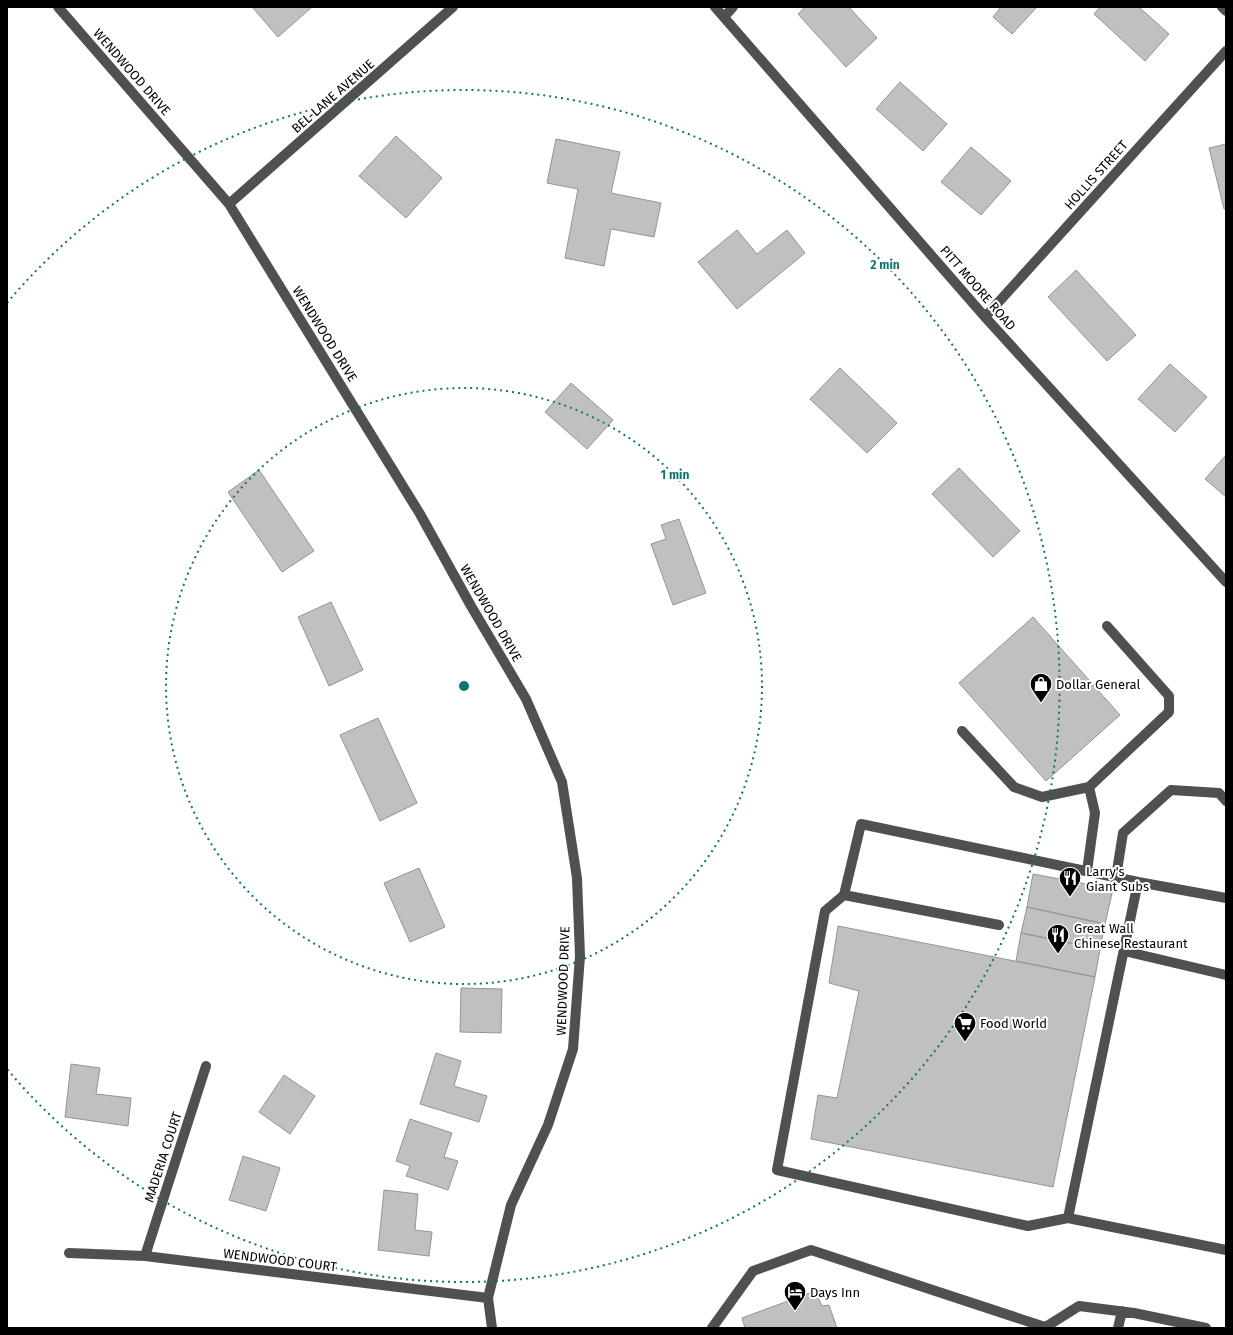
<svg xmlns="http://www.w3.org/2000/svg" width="1233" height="1335" font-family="'Fira Sans',sans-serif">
  <rect width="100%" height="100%" fill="#fff"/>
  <path fill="#c0c0c0" stroke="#949494" d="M252 7H312L278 37Z
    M805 7H849L877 38 846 67 798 14Z
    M1001 7H1035L1036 8 1012 34 993 17Z
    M1100 7H1139L1169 34 1145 61 1094 14Z
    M900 82 947 124 923 151 876 109Z
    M396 136 442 178 406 218 359 176Z
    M556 139 620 152 611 193 661 203 654 237 611 229 604 266 565 258 578 189 547 183Z
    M1226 144V209H1224L1209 148Z
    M971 147 1011 181 981 215 941 182Z
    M737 230 757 254 787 230 805 253 737 309 698 262Z
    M1076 270 1136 335 1107 361 1048 297Z
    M1170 364 1207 397 1175 432 1138 399Z
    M840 368 897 423 867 453 810 399Z
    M571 383 613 420 587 449 545 412Z
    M1226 455V497L1205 479Z
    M959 468 1020 531 993 557 932 494Z
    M259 470 314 551 282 572 228 492Z
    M679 519 706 593 673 605 651 544 666 539 661 525Z
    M331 602 363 670 329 686 298 617Z
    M1033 617 1120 715 1046 781 959 683Z
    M378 718 417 803 380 821 340 735Z
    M419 868 445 927 410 942 384 883Z
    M1033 874 1113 889 1105 924 1027 907Z
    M1027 907 1105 924 1100 949 1021 933Z
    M838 926 1095 977 1053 1187 811 1139 818 1095 837 1098 859 991 829 983Z
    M1021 933 1100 949 1095 977 1016 961Z
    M461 988 502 989 501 1033 460 1032Z
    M436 1053 461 1061 454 1086 487 1096 479 1122 420 1104Z
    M71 1064 100 1068 96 1094 131 1098 128 1126 65 1117Z
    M284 1075 315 1096 290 1134 259 1112Z
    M410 1119 452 1133 444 1157 458 1161 448 1190 406 1176 410 1166 396 1161Z
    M243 1156 280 1168 266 1211 229 1200Z
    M384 1190 418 1194 415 1230 432 1232 429 1256 378 1250Z
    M815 1291 822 1306 829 1305 837 1328H745L742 1318Z"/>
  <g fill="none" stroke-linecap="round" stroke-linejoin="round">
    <path stroke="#505050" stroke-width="10" d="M58 7 229 204 420 514 471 606 526 699 562 782 577 878 580 956 573 1049 548 1125 511 1205 488 1298 492 1328
      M715 7 985 317 1226 582
      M1222 7 1226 11
      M724 17 733 7
      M229 204 453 7
      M985 317 1226 51
      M962 731 1014 787 1042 797 1089 787
      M1087 871 1095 813 1089 787 1169 712V696L1107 626
      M1116 877 1123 833 1171 790 1219 793 1226 801
      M844 895 825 911 777 1170 1028 1226 1068 1218
      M1226 898 1138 882 1068 1218 1226 1250
      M999 925 844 895 861 824 1138 882
      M1124 951 1226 975
      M69 1253 145 1256 488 1298
      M145 1256 206 1066
      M712 1328 753 1271 811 1250 1045 1327
      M1044 1328 1079 1306 1134 1313 1206 1328
      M1118 1328 1122 1311"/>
  </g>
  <g fill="none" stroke="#0f766e" stroke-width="2" stroke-dasharray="2 4">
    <circle cx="464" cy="686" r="298"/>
    <path d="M7 303A596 596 0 1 1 7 1069"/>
  </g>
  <defs>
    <g id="shop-pin" transform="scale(1.15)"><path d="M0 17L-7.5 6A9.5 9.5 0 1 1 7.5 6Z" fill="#000" stroke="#fff"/><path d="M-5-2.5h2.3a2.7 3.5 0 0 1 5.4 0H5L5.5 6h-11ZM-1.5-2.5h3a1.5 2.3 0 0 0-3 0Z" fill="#fff"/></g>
    <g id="restaurant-pin" transform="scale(1.15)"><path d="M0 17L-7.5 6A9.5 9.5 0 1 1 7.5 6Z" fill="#000" stroke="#fff"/><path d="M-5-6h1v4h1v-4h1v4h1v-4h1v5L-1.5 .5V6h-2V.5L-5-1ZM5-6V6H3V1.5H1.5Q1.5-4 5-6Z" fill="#fff"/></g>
    <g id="supermarket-pin" transform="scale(1.15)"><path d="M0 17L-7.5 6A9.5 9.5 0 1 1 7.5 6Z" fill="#000" stroke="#fff"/><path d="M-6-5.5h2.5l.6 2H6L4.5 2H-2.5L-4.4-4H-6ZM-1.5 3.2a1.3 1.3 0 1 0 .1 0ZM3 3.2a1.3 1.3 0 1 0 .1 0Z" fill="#fff"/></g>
    <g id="hotel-pin" transform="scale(1.15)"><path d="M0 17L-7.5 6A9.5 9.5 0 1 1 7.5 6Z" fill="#000" stroke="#fff"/><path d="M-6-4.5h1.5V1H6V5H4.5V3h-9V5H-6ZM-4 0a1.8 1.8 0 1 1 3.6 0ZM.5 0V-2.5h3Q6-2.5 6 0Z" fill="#fff"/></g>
  </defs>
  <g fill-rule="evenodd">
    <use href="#shop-pin" x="1041" y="684"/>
    <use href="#restaurant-pin" x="1070" y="878"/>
    <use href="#restaurant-pin" x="1058" y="935"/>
    <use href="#supermarket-pin" x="965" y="1023"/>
    <use href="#hotel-pin" x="795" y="1292"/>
  </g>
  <g text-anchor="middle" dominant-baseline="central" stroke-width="4" stroke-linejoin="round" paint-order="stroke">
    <g font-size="13" fill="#000" stroke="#fff">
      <text transform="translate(132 72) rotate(49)">WENDWOOD DRIVE</text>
      <text transform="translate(333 96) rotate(-41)">BEL-LANE AVENUE</text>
      <text transform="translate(1096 175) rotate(-48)">HOLLIS STREET</text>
      <text transform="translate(978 288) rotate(49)">PITT MOORE ROAD</text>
      <text transform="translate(325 334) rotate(58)">WENDWOOD DRIVE</text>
      <text transform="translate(491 613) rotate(60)">WENDWOOD DRIVE</text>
      <text transform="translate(563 981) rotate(-88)">WENDWOOD DRIVE</text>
      <text transform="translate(163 1157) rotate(-72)">MADERIA COURT</text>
      <text transform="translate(280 1260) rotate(7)">WENDWOOD COURT</text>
    </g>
    <g font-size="13" fill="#000" stroke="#fff" text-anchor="start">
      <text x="1056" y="684">Dollar General</text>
      <text x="1086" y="871">Larry's<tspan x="1086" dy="15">Giant Subs</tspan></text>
      <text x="1074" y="928">Great Wall<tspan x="1074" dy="15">Chinese Restaurant</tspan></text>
      <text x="980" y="1023">Food World</text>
      <text x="810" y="1292">Days Inn</text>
    </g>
  </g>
  <circle cx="464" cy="686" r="6" fill="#0f766e" stroke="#fff" stroke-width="2"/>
  <g font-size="12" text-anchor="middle" font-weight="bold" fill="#0f766e" stroke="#fff" stroke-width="4" stroke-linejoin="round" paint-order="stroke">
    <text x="885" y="269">2 min</text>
    <text x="675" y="479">1 min</text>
  </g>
  <rect width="1233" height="1335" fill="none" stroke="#000000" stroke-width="16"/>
</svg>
